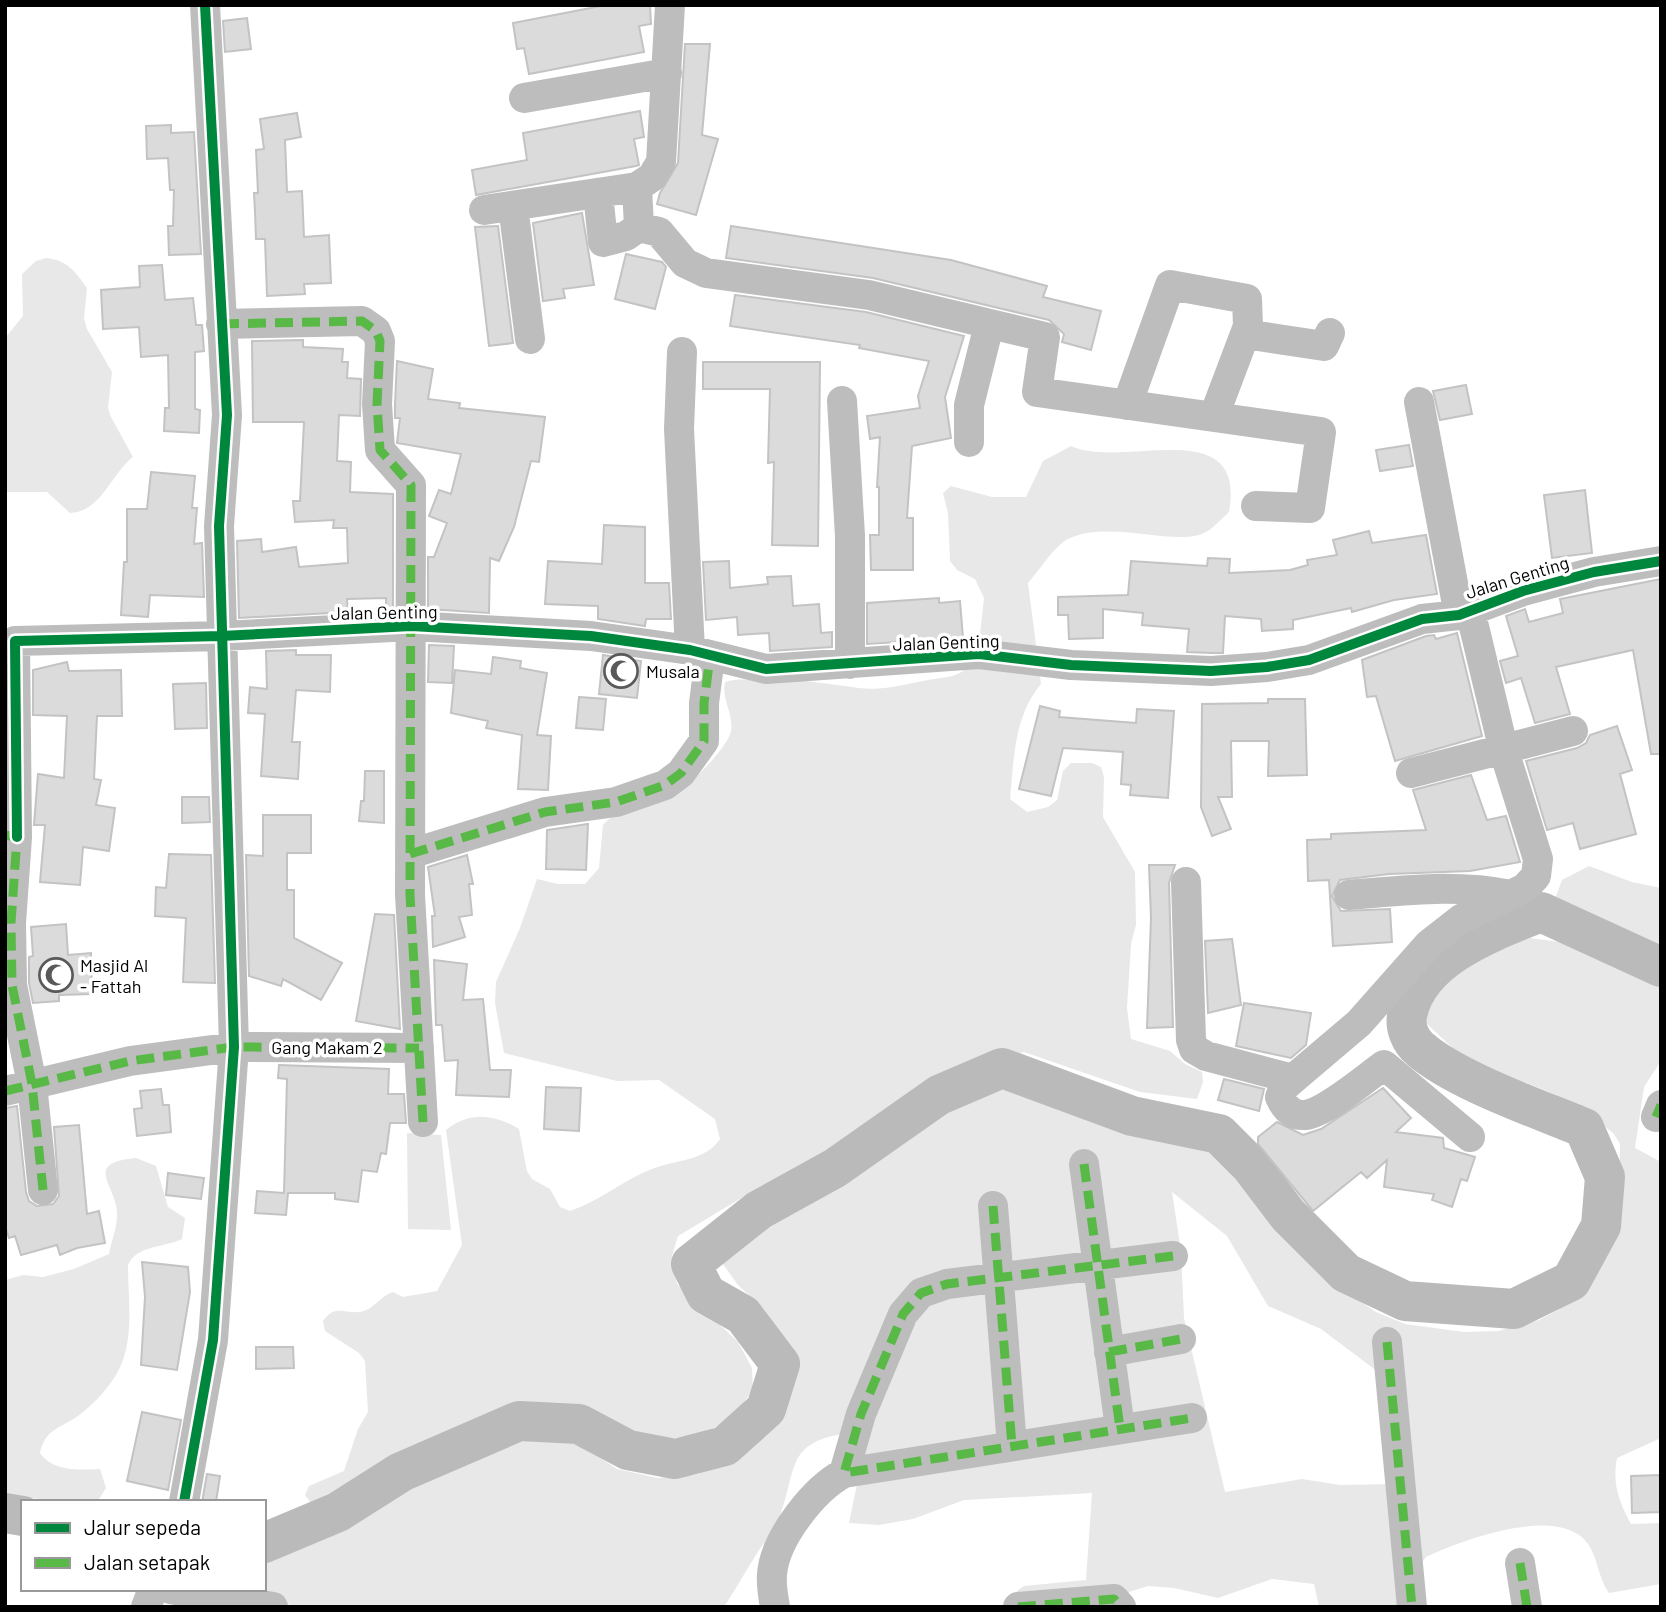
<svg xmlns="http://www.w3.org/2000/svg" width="1666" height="1612" font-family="Barlow,sans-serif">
  <rect width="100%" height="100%" fill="#fff"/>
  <path fill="#e8e8e8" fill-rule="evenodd" d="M46 258C67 260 75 271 87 288L84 318 87 329 112 372 108 408 111 417 133 457C111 474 101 512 70 513L47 492H5V338L23 316 22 274 36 261Z
    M1071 446C1122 470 1247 411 1229 512 1222 518 1213 529 1204 533 1173 547 1110 519 1068 539 1054 546 1039 571 1028 583L1041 684C1014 716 1014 758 1010 799L1027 812 1048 807 1057 800 1063 771 1071 763H1092L1101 767 1104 777 1103 817 1135 872 1136 925 1131 944 1127 1008 1131 1039 1170 1051 1185 1064 1202 1072 1203 1082 1197 1099 1140 1092 1024 1052 980 1063 914 1091 793 1173 743 1197 678 1236 672 1256 677 1284 738 1342 752 1368 753 1390 737 1412 718 1426 701 1434 661 1440 631 1435 568 1413 537 1411 477 1421 447 1433 326 1508 316 1510 305 1495 309 1486 344 1471 358 1429 368 1412 365 1361 359 1353 325 1331 323 1321C336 1302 346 1316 364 1311 375 1307 381 1296 393 1292L403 1297 437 1291 462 1245 446 1130C469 1111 495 1114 519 1129L527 1171 532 1179 550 1189 560 1207 570 1211C600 1201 623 1180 652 1169 674 1160 706 1161 720 1139L715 1119 659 1080 617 1081 504 1053 495 1003 496 982 520 928 537 879 558 884H585L599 868 603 825 610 818C631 810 658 804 677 793 692 783 728 747 731 731 734 714 721 699 725 682 737 678 749 680 762 680 796 678 826 684 859 688 882 691 901 685 923 681 951 675 952 681 977 661L984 598 975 579 957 570 950 561 948 513 943 493 951 486 992 497H1026L1043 461Z
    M1589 866 1632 882 1661 888V950C1623 944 1588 918 1555 899L1562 880Z
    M1530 938 1560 942 1661 985V1061L1644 1087 1635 1148 1661 1162V1438L1617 1458C1612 1483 1619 1502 1631 1524L1661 1523V1584L1609 1593C1598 1578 1598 1558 1588 1544 1559 1503 1460 1541 1426 1557L1419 1566 1420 1607H1319L1314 1584 1272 1579 1218 1598 1174 1588 1148 1586 1129 1592 1128 1607H1021L1017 1591 1024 1586 1086 1580 1092 1493 964 1500 913 1519 879 1525 849 1523 868 1431C776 1438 803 1466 774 1531 772 1537 765 1542 761 1547 748 1567 737 1587 724 1607H297L237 1589H264V1552L292 1545 431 1474 525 1433 567 1430 590 1451 617 1469 658 1478 698 1474 753 1448 781 1407 785 1345 764 1309 738 1285 717 1256 722 1247 842 1175 858 1161 943 1108 994 1086H1015L1057 1098 1088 1115 1139 1133 1203 1140 1252 1185 1283 1238 1319 1265 1340 1288 1376 1312 1405 1324 1464 1332 1498 1331 1539 1320 1558 1310 1580 1291 1603 1244 1619 1193 1620 1144 1614 1134 1578 1104 1461 1056 1425 1022 1434 989 1441 981 1497 948ZM1172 1192 1227 1236 1268 1306 1321 1329 1393 1383 1392 1484 1340 1485 1302 1479 1225 1492 1184 1318 1181 1251Z
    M407 1133 441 1135 451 1230 408 1229Z
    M136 1158 156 1166 168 1207 185 1218 182 1239C163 1248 137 1245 128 1265 128 1297 134 1335 121 1365 113 1384 93 1406 75 1418 58 1429 45 1430 40 1453 53 1472 80 1470 100 1469L106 1488 97 1502H65L5 1495V1280L23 1275 43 1277 74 1269 109 1254C111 1242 117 1228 117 1216 119 1187 80 1163 136 1158Z"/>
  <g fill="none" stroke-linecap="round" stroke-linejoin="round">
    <path stroke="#bababa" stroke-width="40" d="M5 1513 23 1516
      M264 1543 338 1512 401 1472 519 1421 579 1424 628 1450 675 1459 725 1446 766 1409 780 1364 743 1315 706 1294 691 1264 759 1210 835 1168 939 1095 1002 1068 1132 1116 1219 1134 1250 1165 1288 1215 1346 1273 1405 1301 1514 1309 1571 1281 1601 1226 1605 1177 1584 1128C1539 1109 1455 1080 1420 1049 1410 1041 1405 1027 1407 1016 1417 958 1493 931 1541 912L1661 967"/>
  </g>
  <path fill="#dbdbdb" stroke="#c3c3c3" stroke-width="2" d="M606 5H650L651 24 639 26 644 52 529 74 524 48 517 49 513 23Z
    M247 18 251 49 225 52 223 21Z
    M685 44H710L702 135 718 139 696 215 657 204 660 193 678 163Z
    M640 111 644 137 634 139 639 165 636 166 476 195 472 170 527 160 523 133Z
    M297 113 301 137 285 140 287 192 302 191 304 237 329 235 331 283 304 284 305 294 267 296 265 239H256L255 211 254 193H258L256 150 264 149 260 119Z
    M171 125V133L194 132 201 254 169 255 168 226H173L174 190H170L168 158 147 159 146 126Z
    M582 213 594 285 563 289 565 298 543 301 533 223Z
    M498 226 513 343 489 346 475 227Z
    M731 226 951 260 1047 286 1043 297 1101 311 1091 350 1062 342 1064 334 1049 320 873 278 726 258Z
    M626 254 662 262 666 267 655 309 615 299Z
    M162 265 165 300 193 298 196 325H202L204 351 195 352V409L200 410 199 433 164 431 165 408H169L168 355 141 357 139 327 103 329 101 290 140 287 139 266Z
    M735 295 866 312 964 336 945 397 951 438 912 446 907 518H913V570H871L870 535H879V487H877L880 437 870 439 867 416 920 408 918 396 929 361 859 348 860 345 730 326Z
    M303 340V347L343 349 342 362H348L347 378 361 379 360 416 339 415 337 461 351 462 350 492 393 494V609L386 610V598L347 599 348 612 239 618 237 541 261 539 262 552 296 547 299 567 348 563 347 528H333L334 520 295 522 293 501H300L304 422H253L252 341Z
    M397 361 433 369 428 399 460 403 459 408 545 417 539 462 531 461 514 527 499 561 490 558 489 613 428 609V557H434L447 523 429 516 439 490 451 494 461 454 397 443 400 418H395V404Z
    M703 362H820L818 546 772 545 774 462 768 463 770 389H703Z
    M1466 385 1472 414 1440 420 1433 391Z
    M1409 445 1413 466 1380 471 1376 450Z
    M151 472 195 476 192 508H197L194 544 202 543 204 597 150 595 148 617 121 615 124 562H127V509H147Z
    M1585 490 1592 553 1552 558 1544 495Z
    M604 525 645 527V583H669L671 619H646L645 626 598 619V606L545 604 548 561 602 564Z
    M1369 531 1372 543 1426 535 1437 594 1394 600 1352 612 1351 608 1293 620V629L1262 631 1261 619 1225 616 1223 653H1211L1187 652 1189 629 1142 625 1143 613 1103 609V638L1069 639 1068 615H1058V597L1128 595 1131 561 1207 566 1208 558 1230 559 1229 573 1290 570 1308 565 1307 560 1337 555 1333 540Z
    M729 561 730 588 768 584 767 577 791 576 793 606 819 604 821 633 832 632V647L770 651 769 633 738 635 737 617 706 620 703 562Z
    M1661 579V754H1651L1633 650 1556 667 1570 714 1535 723 1521 678 1506 683 1500 661 1518 656 1506 616 1525 609 1529 622 1563 613 1560 599Z
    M939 598V603L960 601 963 638 867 644V603Z
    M1457 633 1482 736 1395 761 1376 696 1367 697 1362 660 1426 636 1434 635 1436 639Z
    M429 645 454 646 452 683 428 682Z
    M296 650V655H331L330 692 296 690 292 742H300L298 779 261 776 265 714 248 713 250 687 267 689 266 651Z
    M603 655 641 661 637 698 599 694Z
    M493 657 521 661 520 668 547 673 537 735 551 736 548 790 518 789 522 735 486 728 488 721 451 713 455 670 491 674Z
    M67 662 69 671 121 670 122 716H97L94 779 101 780 96 805 115 808 109 851 83 847 80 885 40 882 45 825H34L38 774 64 778 67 716 33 715V670Z
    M206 683 207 728 175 729 173 684Z
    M579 697 606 699 603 730 576 728Z
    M1268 699H1305L1307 775 1268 776 1269 741H1231L1232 797H1218L1231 829 1212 836 1201 807 1202 704 1268 703Z
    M1040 706 1060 711 1059 717 1136 723 1137 709 1174 711 1168 798 1130 795 1131 785 1121 784 1123 752 1063 748 1051 796 1019 789Z
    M1617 726 1632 770 1620 774 1636 834 1580 849 1573 823 1547 830 1526 761 1577 748 1586 743 1590 735Z
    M365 771H384V823L359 821 361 801H364Z
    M1471 775 1487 820 1506 816 1520 862 1470 871 1389 874 1340 880 1332 896 1341 911 1390 909 1392 942 1333 946 1329 880 1308 881 1307 840 1331 839V834L1426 830 1413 790Z
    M182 797H209L210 822 182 823Z
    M263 815H311V853H287V890H294V938L342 963 321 1000 283 979 281 986 249 976 246 855 263 856Z
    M588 824 586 870 546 869 547 830Z
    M169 854 211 855 215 983 183 982 186 918 155 916 156 887 166 888Z
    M467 855 473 884H469L472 915 459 917 465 937 433 947 432 916H435L428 867Z
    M1149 865H1175L1169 883 1173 1027 1147 1028 1151 918Z
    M375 914 394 915 400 1029 356 1021Z
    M66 924 68 955 91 953 92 994 59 995V1001L33 1003 29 983V957L33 956 31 927Z
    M1232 939 1241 1005 1208 1013 1205 941Z
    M434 960 467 964 463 1000 483 999 490 1070H511L509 1097 456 1095 458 1060 445 1061 442 1025H436Z
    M1244 1003 1311 1013 1306 1045 1291 1058 1236 1046Z
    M279 1065 389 1069 388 1094H404L406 1123H390L386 1154 381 1153 377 1172 362 1170 358 1202 335 1199V1193H288L286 1215 255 1213 257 1191 284 1193 287 1079 278 1078Z
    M1224 1079 1264 1089 1259 1111 1218 1100Z
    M546 1087 581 1088 579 1131 544 1129Z
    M1383 1088 1411 1118 1396 1132 1443 1138 1444 1148 1475 1157 1467 1181 1461 1179 1452 1207 1432 1200 1434 1194 1384 1187 1387 1160 1367 1178 1361 1172 1313 1211 1258 1144V1137L1277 1122 1303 1135 1321 1129Z
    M161 1089 163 1105H169L171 1132 137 1136 134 1109 142 1108 140 1091Z
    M17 1106 26 1192 29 1201 37 1206 53 1204 59 1196 54 1127 79 1125 87 1214 99 1211 105 1243 77 1248 60 1255 57 1245 21 1255 15 1236 9 1238 5 1227V1108Z
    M168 1173 204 1178 201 1199 166 1195Z
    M142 1262 188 1267 190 1292 177 1370 141 1365 145 1297Z
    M256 1347H293L294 1368 256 1369Z
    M142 1412 181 1420 168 1490 127 1481Z
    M207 1474 220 1476 216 1502H202Z
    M1661 1475V1512L1632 1513 1631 1476Z"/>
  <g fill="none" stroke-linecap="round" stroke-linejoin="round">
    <path stroke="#bdbdbd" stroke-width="30" d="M524 98 667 73
      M637 187 639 227 659 232 685 263 706 273 869 295 1045 337 1037 392 1321 432 1310 508 1256 506
      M598 193 603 242 626 236 639 227
      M513 206 530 339
      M484 210 637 187 652 177 661 162 670 5
      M221 324 362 321 376 331 380 341 377 404 380 450 411 485 410 895 423 1122
      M1245 334 1324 346 1330 333
      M682 352 679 429 690 650
      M842 401 850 536V664
      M1419 402 1459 615
      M1127 405 1170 285 1247 299 1248 326 1214 416
      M969 442V405L989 325
      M1470 610 1504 751 1538 859 1536 876 1525 888 1461 919 1429 944 1359 1023 1293 1079 1284 1087 1280 1097C1285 1108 1292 1116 1305 1115 1325 1113 1366 1078 1384 1065L1470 1137
      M1411 773 1573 731
      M5 835 17 837 11 923 12 985 32 1084 43 1190
      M17 837 15 641 221 636 411 626 591 636 690 650 766 669 979 654 1071 665 1211 671 1267 667 1309 660 1422 619 1459 615 1523 591 1594 572 1661 561
      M410 854 545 812 616 802 665 785 681 773 704 741V703L710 657
      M1186 882 1191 1040 1194 1049 1206 1056 1293 1079
      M1349 895C1404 890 1457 884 1511 895
      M5 1091 130 1061 234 1047 419 1048
      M1656 1117 1661 1105
      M1084 1164 1120 1428
      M993 1206 1012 1446
      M1387 1342 1412 1607
      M1109 1352 1181 1339
      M844 1473 861 1414 903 1314 921 1293 947 1284 1173 1256
      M184 1502 213 1340 234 1047 219 526 227 415 205 5
      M1520 1563 1527 1607
      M170 1589 273 1607
      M146 1607 153 1589
      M775 1607C773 1596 771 1584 772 1574 775 1538 814 1489 844 1473L1192 1418
      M1018 1607 1114 1599 1121 1607"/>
    <path stroke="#58b947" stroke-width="9" stroke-dasharray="18 9" stroke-linecap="butt" d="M221 324 362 321 376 331 380 341 377 404 380 450 411 485 410 895 423 1122
      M5 835 17 837 11 923 12 985 32 1084 43 1190
      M410 854 545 812 616 802 665 785 681 773 704 741V703L710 657
      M5 1091 130 1061 234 1047 419 1048
      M1656 1117 1661 1105
      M1084 1164 1120 1428
      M993 1206 1012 1446
      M1173 1256 947 1284 921 1293 903 1314 861 1414 844 1473 1192 1418
      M1387 1342 1412 1607
      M1109 1352 1181 1339
      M1520 1563 1527 1607
      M1018 1607 1114 1599 1121 1607"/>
    <g stroke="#fff" stroke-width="15">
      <path id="cycleway" d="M17 837 15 641 221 636 411 626 591 636 690 650 766 669 979 654 1071 665 1211 671 1267 667 1309 660 1422 619 1459 615 1523 591 1594 572 1661 561
        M184 1502 213 1340 234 1047 219 526 227 415 205 5"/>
    </g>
    <use href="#cycleway" stroke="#00873e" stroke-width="10"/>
  </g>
  <defs>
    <g id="mosque-ring" transform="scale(1.75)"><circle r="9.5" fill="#fff" stroke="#595959" stroke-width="1.5"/><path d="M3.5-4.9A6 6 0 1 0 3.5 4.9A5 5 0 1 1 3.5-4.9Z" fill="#595959"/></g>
  </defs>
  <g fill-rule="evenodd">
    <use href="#mosque-ring" x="621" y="671"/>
    <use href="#mosque-ring" x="56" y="975"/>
  </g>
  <g text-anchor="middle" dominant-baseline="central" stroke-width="7" stroke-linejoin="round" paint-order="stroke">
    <g font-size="18" fill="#000" stroke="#fff">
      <text transform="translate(1517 577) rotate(-17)">Jalan Genting</text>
      <text transform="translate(384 612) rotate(-1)">Jalan Genting</text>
      <text transform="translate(946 642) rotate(-2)">Jalan Genting</text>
      <text x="327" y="1047">Gang Makam 2</text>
    </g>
    <g font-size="18" fill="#000" stroke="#fff" text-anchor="start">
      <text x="646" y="671">Musala</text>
      <text x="80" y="965">Masjid Al<tspan x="80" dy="21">- Fattah</tspan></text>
    </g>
  </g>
  <rect width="1666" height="1612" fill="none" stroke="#000000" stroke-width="14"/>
  <rect x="21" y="1500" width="245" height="91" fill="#ffffff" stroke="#999999" stroke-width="2"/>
  <rect x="35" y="1523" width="35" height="10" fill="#00873e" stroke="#999999" stroke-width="2"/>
  <text x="84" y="1535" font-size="21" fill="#000000">Jalur sepeda</text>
  <rect x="35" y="1558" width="35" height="10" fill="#58b947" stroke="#999999" stroke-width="2"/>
  <text x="84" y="1570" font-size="21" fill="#000000">Jalan setapak</text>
</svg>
